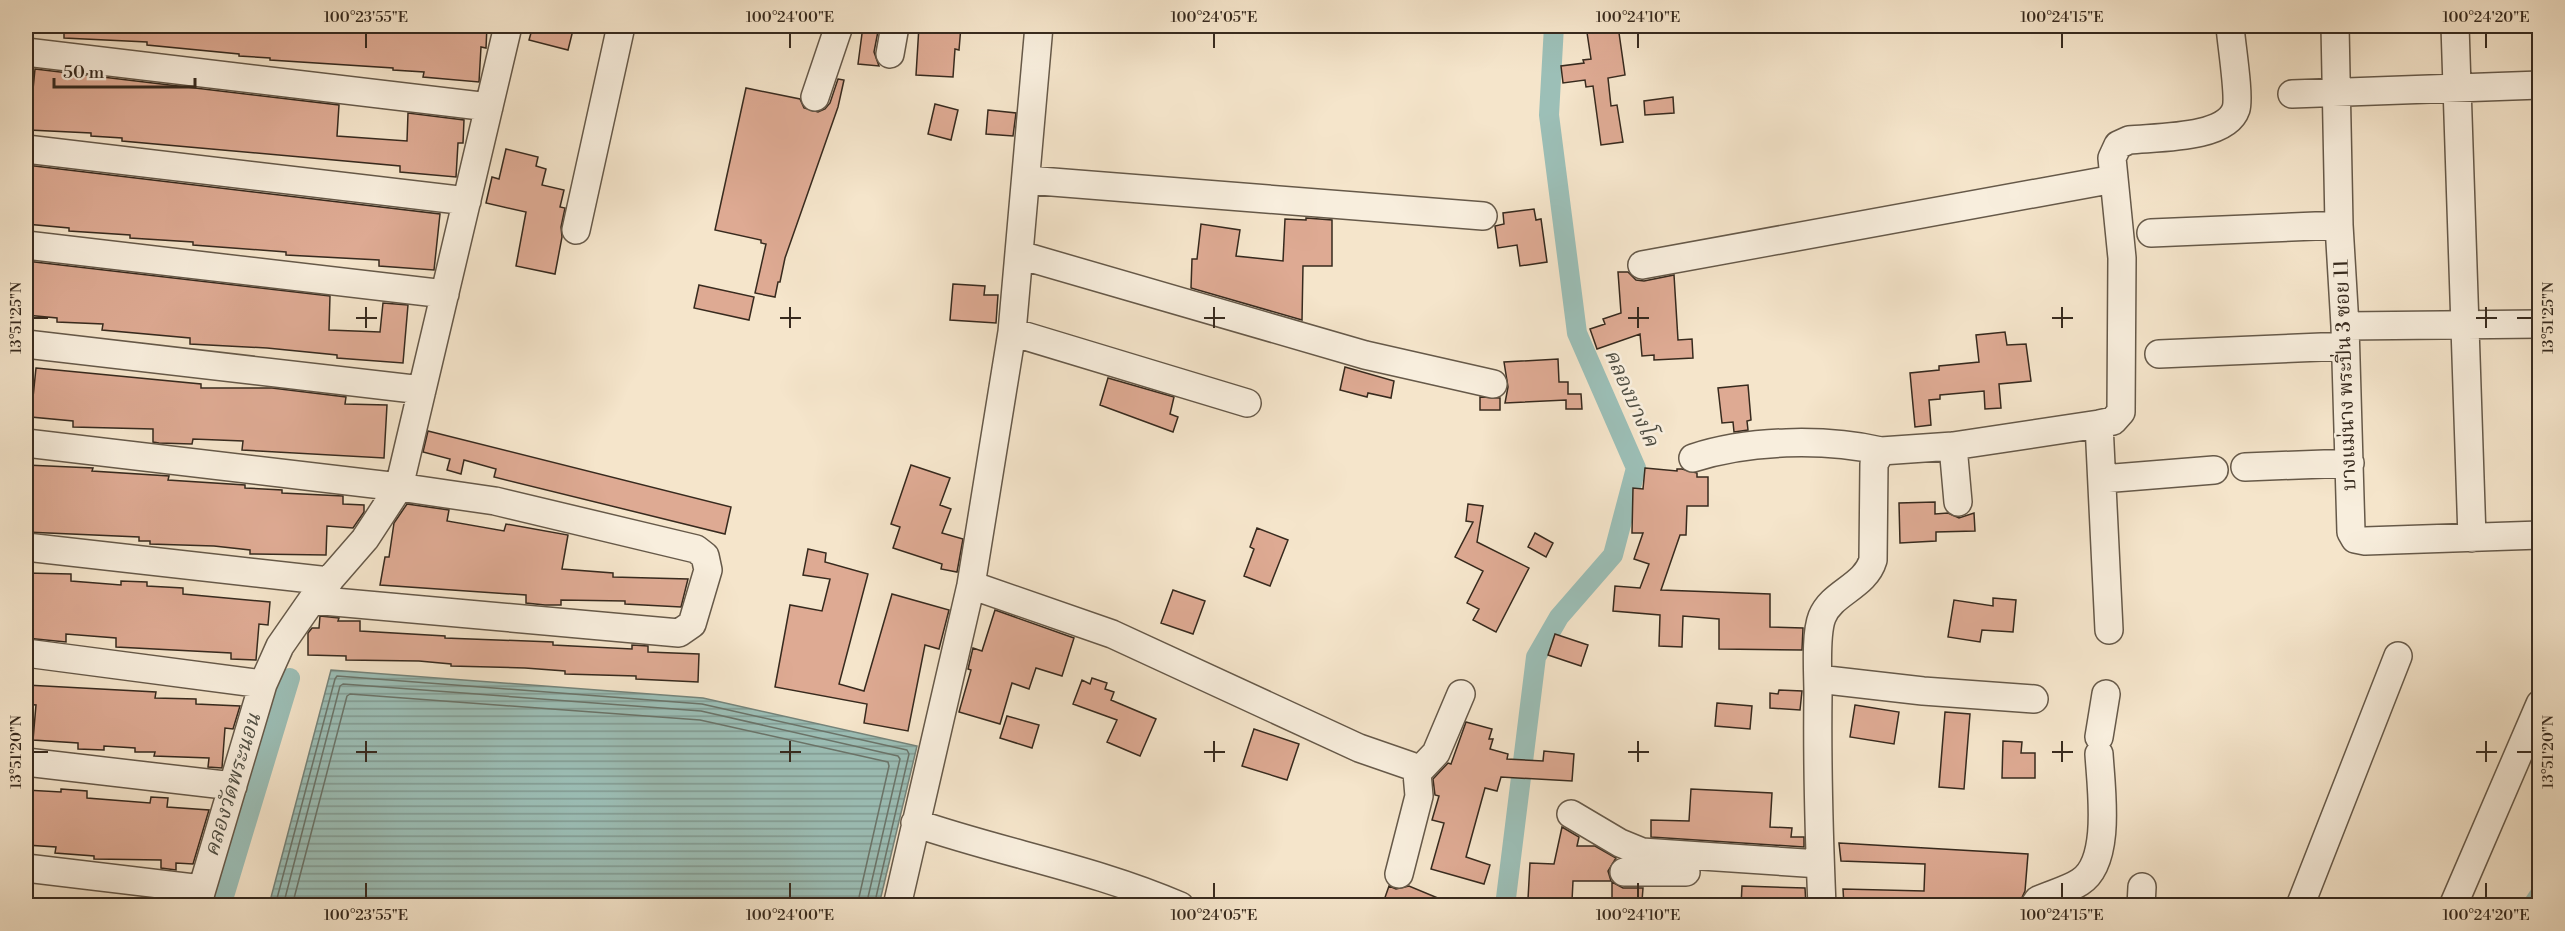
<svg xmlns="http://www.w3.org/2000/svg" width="2565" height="931" font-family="'Libre Bodoni','Noto Serif Thai',serif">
  <defs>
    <pattern id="water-rules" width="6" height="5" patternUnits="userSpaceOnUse" patternTransform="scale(1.5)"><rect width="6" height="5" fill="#9cbfb7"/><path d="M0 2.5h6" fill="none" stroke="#809b94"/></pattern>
  </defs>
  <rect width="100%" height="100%" fill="#f5e5cb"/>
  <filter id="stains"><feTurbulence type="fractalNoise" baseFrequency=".00333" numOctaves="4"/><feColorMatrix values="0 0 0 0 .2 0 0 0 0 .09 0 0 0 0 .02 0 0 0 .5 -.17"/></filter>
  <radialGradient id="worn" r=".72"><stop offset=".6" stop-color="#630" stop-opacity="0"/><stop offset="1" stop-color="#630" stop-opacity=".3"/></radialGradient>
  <path fill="url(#water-rules)" stroke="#74837a" stroke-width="1.5" d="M331 670 703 698 917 746 879 905H269Z"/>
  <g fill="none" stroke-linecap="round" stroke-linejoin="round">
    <path stroke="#6a746a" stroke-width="1.5" d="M275 906 335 679 337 676 702 704 907 750 909 754 874 906
      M283 906 340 686 343 684 701 711 898 756 900 759 866 906
      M292 906 347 696 350 694 700 720 888 762 889 766 857 906"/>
    <path stroke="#9cbfb7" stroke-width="20" d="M221 906 290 678
      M1505 906 1536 657 1559 617 1613 555 1636 468 1577 333 1549 115 1554 26
      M2532 906 2540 894"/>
  </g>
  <path fill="#deaa93" stroke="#372a1e" stroke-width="1.5" d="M64 26H223L272 30 273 26H487L486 48 481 47 479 82 423 77 424 72 393 70V68L270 60V58L239 56V54L147 45V42L64 38Z
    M533 26H574L568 50 529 40Z
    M863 26H879L874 52 879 66 858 64Z
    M919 26H961L959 50 955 49 953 77 916 75Z
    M1586 26H1618L1625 75 1608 78 1611 106 1617 105 1623 142 1601 145 1593 86 1586 87 1585 80 1563 83 1561 66 1584 63 1583 60 1591 59Z
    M35 69 339 105 337 136 407 141 408 113 464 120 463 143H458L456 177 400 172V166L122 141V138L91 136V133L29 130Z
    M838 79 844 80 838 107 785 258 780 282H778L775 297 755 293 766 244 761 243V240L715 230 746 88 800 99 804 108 818 112 825 109 830 103Z
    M1673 97 1674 113 1645 115 1644 101Z
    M935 104 958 110 951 140 928 134Z
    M988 110 1016 113 1013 136 986 134Z
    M506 149 538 157 536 166 546 169 542 185 564 190 560 207 565 208 561 227 562 237 555 274 516 266 526 212 486 203 492 177 499 179Z
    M26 165 440 214 434 270 379 266V260L286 255V252L193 245V242L130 238V235L69 231V228L26 224Z
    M1534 209 1536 220 1541 219 1547 262 1520 266 1517 245 1498 248 1495 226 1504 224 1503 213Z
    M1306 218 1332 220V266H1303L1302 320 1191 288 1192 259H1197L1201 224 1240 230 1236 256 1283 261 1285 219 1306 220Z
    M26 261 330 296 329 330 380 332 383 303 408 305 403 363 337 358V355L267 348 190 344V338L102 330 103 324 57 322V318L26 315Z
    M1618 272H1628L1636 280 1644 281 1674 275 1678 340 1692 339 1693 358 1654 360V355L1642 356 1640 334 1597 349 1590 329 1605 324 1603 319 1621 313Z
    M953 284 985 286 984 295H998L996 323 950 320Z
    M699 285 754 297 749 320 694 308Z
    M2005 332 2007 345 2026 344 2031 381 1999 384 2001 408 1985 409 1984 391 1940 395V399L1929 400 1931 425 1915 427 1910 373 1939 370V366L1979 362 1976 335Z
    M1558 359 1559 382H1568V394H1581L1582 409H1566V400L1505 403 1508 387 1504 362Z
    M1345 367 1394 381 1391 398 1368 393 1367 397 1340 390Z
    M36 368 201 384V388H272L346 397 345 404 387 405 384 458 242 450 243 441 193 439 192 444 159 443 153 442V429L73 427V421L31 417Z
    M1108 378 1174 397 1170 414 1178 417 1173 432 1100 405Z
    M1748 385 1751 420 1747 421 1748 430 1734 432 1733 422 1722 423 1718 388Z
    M1480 397 1500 398V410H1480Z
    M428 431 731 507 725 534 494 477 496 469 464 460 461 474 447 470 450 459 423 452Z
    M26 465 93 468 92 471 169 476 168 480 245 485V488L282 490V493L343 496V504L364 505V512L353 528 327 526 326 555 250 554V550L214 546 150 544V541H139V537L26 532Z
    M911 465 950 478 940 505 951 509 942 533 963 539 957 572 941 569 942 564 893 548 900 527 891 524Z
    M1645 468 1677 471V469H1682L1697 473V477H1708V506H1687L1686 535H1680L1661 590 1770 594V627L1803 628 1802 650 1719 649V619L1683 616 1682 647 1659 646 1660 615 1613 611 1615 586 1640 588 1649 564 1634 559 1643 533H1632L1633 488 1643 489Z
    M1935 502V514L1948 513 1959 518 1974 513 1975 531 1936 532V541L1900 543 1899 503Z
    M407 504 449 510 447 521 504 531 506 524 568 535 562 569 613 573V577L688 579 681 607 625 604V601L561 600V605H545L526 603V595L380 585 385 557H389L394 523Z
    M1468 504 1483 506 1477 542 1529 568 1496 632 1473 620 1479 609 1467 603 1483 571 1455 557 1473 522 1466 521Z
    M1257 528 1288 540 1270 586 1244 576 1254 549 1250 547Z
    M1535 533 1553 543 1546 557 1528 547Z
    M808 549 826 553 825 562 868 574 839 684 864 691 892 594 949 610 939 649 925 645 908 731 864 723 867 704 775 687 790 605 822 611 830 579 803 575Z
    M26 573 71 574V581L121 585V581L147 582V586L183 588V594L270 602 268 625 259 624 256 660 231 659V653L116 647V638L66 634V642L26 638Z
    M1173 590 1205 601 1193 634 1161 623Z
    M1993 598 2016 600 2013 632 1982 630 1980 642 1948 637 1954 600 1993 606Z
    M995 610 1074 638 1062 676 1036 668 1029 689 1012 683 1000 724 959 712 971 670 968 669 973 648 982 651Z
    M320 616 339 618 338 621H360V631L445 636V638L553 642V645L632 649V645L648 646V652L699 654 698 682 636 679V676L565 674V671L525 668 451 666V664L419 661 346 660V656L308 655V633L312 628H319Z
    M1555 634 1588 645 1581 666 1548 655Z
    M1092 678 1107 683 1105 689 1114 692 1111 700 1156 719 1140 756 1107 742 1117 720 1073 704 1082 680 1090 684Z
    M26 685 156 692 155 698 196 699V704L240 706 233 729 225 728 222 768 208 767 209 758 154 756 155 752H135V748L104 746V750L78 749V743L33 740 36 705 26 704Z
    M1779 690 1802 691 1800 710 1770 708V693L1778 694Z
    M1717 703 1752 706 1750 729 1715 726Z
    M1855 705 1899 712 1894 744 1850 737Z
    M1945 712 1970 714 1964 789 1939 787Z
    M1007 716 1039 725 1032 748 1000 738Z
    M1466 722 1492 729 1489 739H1493L1490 749 1508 754 1507 759 1543 761 1544 751 1574 754 1572 781 1501 777 1497 791 1485 788 1466 857 1490 865 1484 884 1431 869 1444 823 1432 820 1439 796 1435 795 1433 779 1448 763 1451 764Z
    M1254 729 1299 744 1287 780 1242 766Z
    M2003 741 2022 742 2021 753H2035V778H2002Z
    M61 789 87 791V798L150 803 151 797 168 798 167 807 209 810 193 864 176 863V870L161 868V860L94 859V856L55 853 56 847 26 845V790L61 792Z
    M1691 789 1772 793 1770 827 1792 828 1791 837H1804V847L1651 837V820L1689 821Z
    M1562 827 1579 837 1577 846H1595L1616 858 1608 871 1611 881H1573L1572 901 1528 899 1530 863 1554 864Z
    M1839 843 2028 854 2025 891 2018 906H1844L1843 889 1924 891 1925 864 1841 861Z
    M1612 882 1623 888H1643L1642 901 1612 900Z
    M1389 886 1396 889 1409 886 1457 906H1382Z
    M1742 886 1805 888 1806 906H1741Z"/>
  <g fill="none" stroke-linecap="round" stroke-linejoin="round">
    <g stroke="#665949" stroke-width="30">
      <path id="minor" d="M2335 26 2339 225 2345 326 2351 532 2355 539 2365 541 2540 535
        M2455 26 2472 538
        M26 52 489 107
        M890 54 895 26
        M2292 94 2540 85
        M815 97 839 26
        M26 149 467 201
        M1027 180 1483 216
        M576 230 621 26
        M2151 233 2339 225
        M26 245 445 294
        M1020 255 1365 355 1493 384
        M1642 265 2114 179
        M2345 326 2540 324
        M1012 332 1247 403
        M26 344 422 390
        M2159 354 2345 346
        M2099 424 2109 630
        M26 443 399 487 495 501 696 549 705 556 708 570 692 624 679 633 312 600
        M1953 446 1958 502
        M1693 458C1748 440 1824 438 1881 451
        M2245 467 2350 463
        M2102 479 2214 470
        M26 547 329 581
        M971 585 1112 634 1359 748 1411 766 1417 773 1419 796 1399 874
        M26 653 263 684
        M1818 679 1923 691 2034 699
        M2099 737 2106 694
        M26 762 233 786
        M1417 773 1436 753 1461 694
        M1571 814 1620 843 1642 852 1820 864
        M915 823C1002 853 1095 869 1180 906
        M26 868 202 889
        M1624 872H1686
        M197 906 263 684 280 646 312 600 365 539 399 487 508 26
        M897 906 971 585 1012 332 1039 26
        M1822 906C1819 835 1817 765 1818 694 1818 674 1815 635 1822 617 1832 592 1865 587 1873 560L1874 464 1881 451 1953 446 2099 424 2113 421 2121 412 2122 258 2112 158 2118 145 2129 140C2157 137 2226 139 2236 109 2240 96 2231 42 2230 26
        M2034 906 2038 900C2051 894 2068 890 2080 882 2112 862 2101 788 2099 754
        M2141 906 2142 887
        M2300 906 2398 656
        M2453 906 2540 704"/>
    </g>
    <use href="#minor" stroke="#f8eedd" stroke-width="27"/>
  </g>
  <path fill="none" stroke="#372a1e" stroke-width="2" d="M366 33V48M790 33V48M1214 33V48M1638 33V48M2062 33V48M2486 33V48M366 307V328M790 307V328M1214 307V328M1638 307V328M2062 307V328M2486 307V328M33 318H48M356 318H377M780 318H801M1204 318H1225M1628 318H1649M2052 318H2073M2476 318H2497M2517 318H2532M366 741V762M790 741V762M1214 741V762M1638 741V762M2062 741V762M2486 741V762M33 752H48M356 752H377M780 752H801M1204 752H1225M1628 752H1649M2052 752H2073M2476 752H2497M2517 752H2532M366 883V898M790 883V898M1214 883V898M1638 883V898M2062 883V898M2486 883V898"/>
  <g text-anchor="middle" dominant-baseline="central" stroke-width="5" stroke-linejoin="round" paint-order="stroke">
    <g font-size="20" fill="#372a1e" stroke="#f8eedd">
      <text transform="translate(2346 375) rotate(-92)">บางแม่นาง พระปิ่น 3 ซอย 11</text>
    </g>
    <g font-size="21" font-style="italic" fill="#504f44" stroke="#f8eedd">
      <text transform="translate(1631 398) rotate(66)">คลองบางโค</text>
      <text transform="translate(233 785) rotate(-73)">คลองวัดพระนอน</text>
    </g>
  </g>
  <rect width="2565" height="931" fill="none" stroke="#f5e5cb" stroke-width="66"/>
  <path d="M54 78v9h141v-9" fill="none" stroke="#372a1e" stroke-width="3"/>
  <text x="63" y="78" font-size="18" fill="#372a1e" stroke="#f8eedd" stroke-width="4.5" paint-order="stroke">50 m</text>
  <rect x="33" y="33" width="2499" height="865" fill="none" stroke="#372a1e" stroke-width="2"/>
  <g font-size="15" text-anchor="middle" fill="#372a1e">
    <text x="366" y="22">100°23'55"E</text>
    <text x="790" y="22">100°24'00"E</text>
    <text x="1214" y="22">100°24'05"E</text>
    <text x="1638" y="22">100°24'10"E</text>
    <text x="2062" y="22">100°24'15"E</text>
    <text x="2486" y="22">100°24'20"E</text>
    <text transform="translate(16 318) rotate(-90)" y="5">13°51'25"N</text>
    <text transform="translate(2548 318) rotate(-90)" y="5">13°51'25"N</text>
    <text transform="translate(16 752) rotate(-90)" y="5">13°51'20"N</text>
    <text transform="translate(2548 752) rotate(-90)" y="5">13°51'20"N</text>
    <text x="366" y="920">100°23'55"E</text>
    <text x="790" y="920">100°24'00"E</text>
    <text x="1214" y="920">100°24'05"E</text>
    <text x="1638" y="920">100°24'10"E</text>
    <text x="2062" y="920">100°24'15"E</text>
    <text x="2486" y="920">100°24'20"E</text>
  </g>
  <rect width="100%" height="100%" filter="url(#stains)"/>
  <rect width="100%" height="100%" fill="url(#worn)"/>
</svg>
